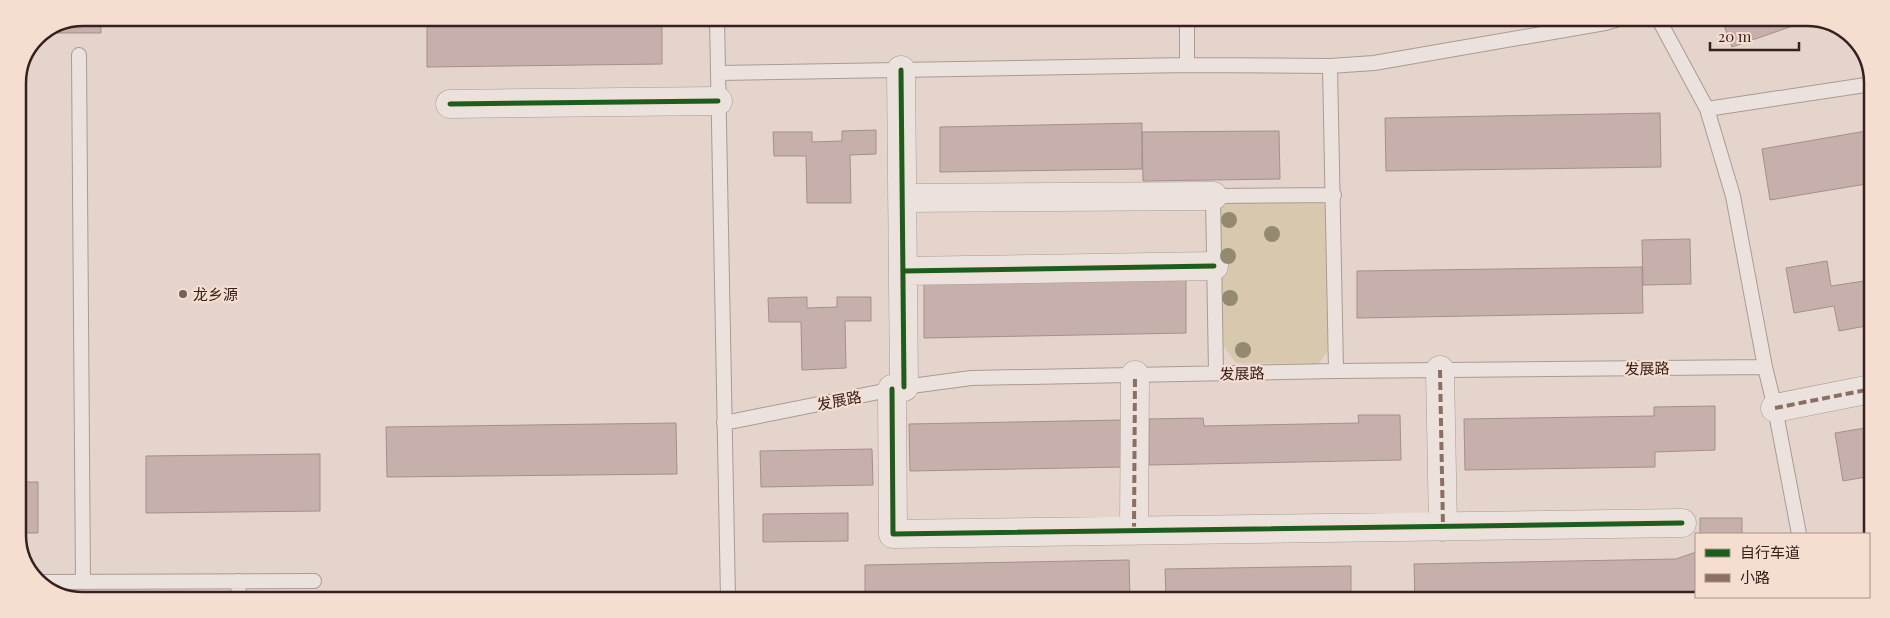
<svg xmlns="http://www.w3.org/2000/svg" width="1890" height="618" font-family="'Playfair Display','Noto Sans SC',serif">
  <rect width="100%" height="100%" fill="#e4d4cc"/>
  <path fill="#d7c8ae" d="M1226 200 1321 201 1327 207 1329 350 1318 364 1236 363 1222 344 1220 205Z"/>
  <path fill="#c7b0ac" stroke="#a48f8b" d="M83 18H101V33H44Z
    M427 18H662V64L427 67Z
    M1127 19H1171V25H1127Z
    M1232 19H1271V21H1232Z
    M1722 20H1810L1732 47Z
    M1660 113 1661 167 1386 171 1385 118Z
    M1142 123V169L940 172V127Z
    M876 130V154L850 155 851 203H807L806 156H774L773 132H812V142L842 141V131Z
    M1872 130V183L1770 200 1762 149Z
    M1279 131 1280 179 1143 181 1142 132Z
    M1690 239 1691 284 1643 285 1642 240Z
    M1827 261 1831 286 1871 280V325L1839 331 1834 306 1794 313 1786 268Z
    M1642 267 1643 313 1357 318V271Z
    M1186 279V333L924 338V283Z
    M807 297V308L837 307V297H871V321H845L846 368 802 370 801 322H769L768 298Z
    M1715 406V450L1655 452V467L1465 470 1464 419 1654 416V407Z
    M1358 415H1400L1401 460 1149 465V419L1203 418 1204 426 1359 423Z
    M1123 420 1124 467 910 471 909 424Z
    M676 423 677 474 387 477 386 427Z
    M1871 427V476L1843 481 1835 433Z
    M872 449 873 485 761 487 760 451Z
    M320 454V511L146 513V456Z
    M18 482H38V533H18Z
    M848 513V541L763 542V514Z
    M1700 518H1742V534H1700Z
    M1696 552V591L1681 592V600H1415L1414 564 1676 559Z
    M1129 560 1130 600 865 599V565Z
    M1351 566V600H1166L1165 569Z
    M675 595V599H376Z"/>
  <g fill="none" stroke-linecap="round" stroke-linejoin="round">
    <g stroke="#a99a94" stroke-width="16">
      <path id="lane" d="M717 18 728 599
        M1659 20 1707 109 1733 196 1765 367 1775 408 1799 534
        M79 55 83 581
        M1187 65V19
        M1330 66 1336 371
        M718 73 1187 65 1330 66 1374 63 1605 23 1616 20
        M1707 109 1872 84
        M1216 373 1213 196 1334 195
        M724 423 904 387 971 378 1336 371 1765 367
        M238 581 239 598
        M41 582 314 581
        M1812 597V599"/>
    </g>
    <g stroke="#a99a94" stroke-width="29">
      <path id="street" d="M901 70 904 387
        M450 104 718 101
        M902 198 1213 196
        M903 271 1214 266
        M1440 370 1443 527
        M892 389 893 534 1682 523
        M1775 408 1871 389
        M1134 531 1135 375"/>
    </g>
    <use href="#lane" stroke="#ece2dd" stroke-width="14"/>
    <use href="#street" stroke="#ece2dd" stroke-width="28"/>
    <path stroke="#8d6e63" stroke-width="4" stroke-dasharray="8 4" stroke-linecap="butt" d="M1440 370 1443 527
      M1775 408 1871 389
      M1134 531 1135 375"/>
    <g stroke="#f5ddd0" stroke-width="8">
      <path id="cycleway" d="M901 70 904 387
        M450 104 718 101
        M903 271 1214 266
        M892 389 893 534 1682 523"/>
    </g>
    <use href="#cycleway" stroke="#1b5e20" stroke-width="5"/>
  </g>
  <g fill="#948a6f">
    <circle cx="1229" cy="220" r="8"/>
    <circle cx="1272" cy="234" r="8"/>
    <circle cx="1228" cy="256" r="8"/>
    <circle cx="1230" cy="298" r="8"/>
    <circle cx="1243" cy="350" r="8"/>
  </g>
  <circle fill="#745f5a" stroke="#f5ddd0" stroke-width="2" cx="183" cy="294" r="5"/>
  <g text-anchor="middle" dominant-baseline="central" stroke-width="4.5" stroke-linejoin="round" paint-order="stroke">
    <g font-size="15" fill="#37201d" stroke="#f5ddd0" text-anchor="start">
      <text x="193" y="294">龙乡源</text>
    </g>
    <g font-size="15" fill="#37201d" stroke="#f5ddd0">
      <text transform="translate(1647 368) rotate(-1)">发展路</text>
      <text transform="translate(1242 373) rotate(-1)">发展路</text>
      <text transform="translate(839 400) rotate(-11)">发展路</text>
    </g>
  </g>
  <path d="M0 0H1890V618H0ZM83 26H1807A57 57 0 0 1 1864 83V535A57 57 0 0 1 1807 592H83A57 57 0 0 1 26 535V83A57 57 0 0 1 83 26Z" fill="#f5ddd0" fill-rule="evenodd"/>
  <path fill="none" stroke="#37201d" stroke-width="2.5" d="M83 26H1807A57 57 0 0 1 1864 83V535A57 57 0 0 1 1807 592H83A57 57 0 0 1 26 535V83A57 57 0 0 1 83 26Z"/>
  <rect x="1695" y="533" width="175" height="65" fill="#f5ddd0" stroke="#a99188"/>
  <rect x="1705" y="549" width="25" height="8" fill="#1b5e20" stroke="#a99188"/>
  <text x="1740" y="558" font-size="15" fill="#37201d">自行车道</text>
  <rect x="1705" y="574" width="25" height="8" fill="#8d6e63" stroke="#a99188"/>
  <text x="1740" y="583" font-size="15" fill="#37201d">小路</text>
  <path d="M1710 42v8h89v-8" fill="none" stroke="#37201d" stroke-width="2.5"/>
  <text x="1718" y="42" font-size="15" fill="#37201d" stroke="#f5ddd0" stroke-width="4" paint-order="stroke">20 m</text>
</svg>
